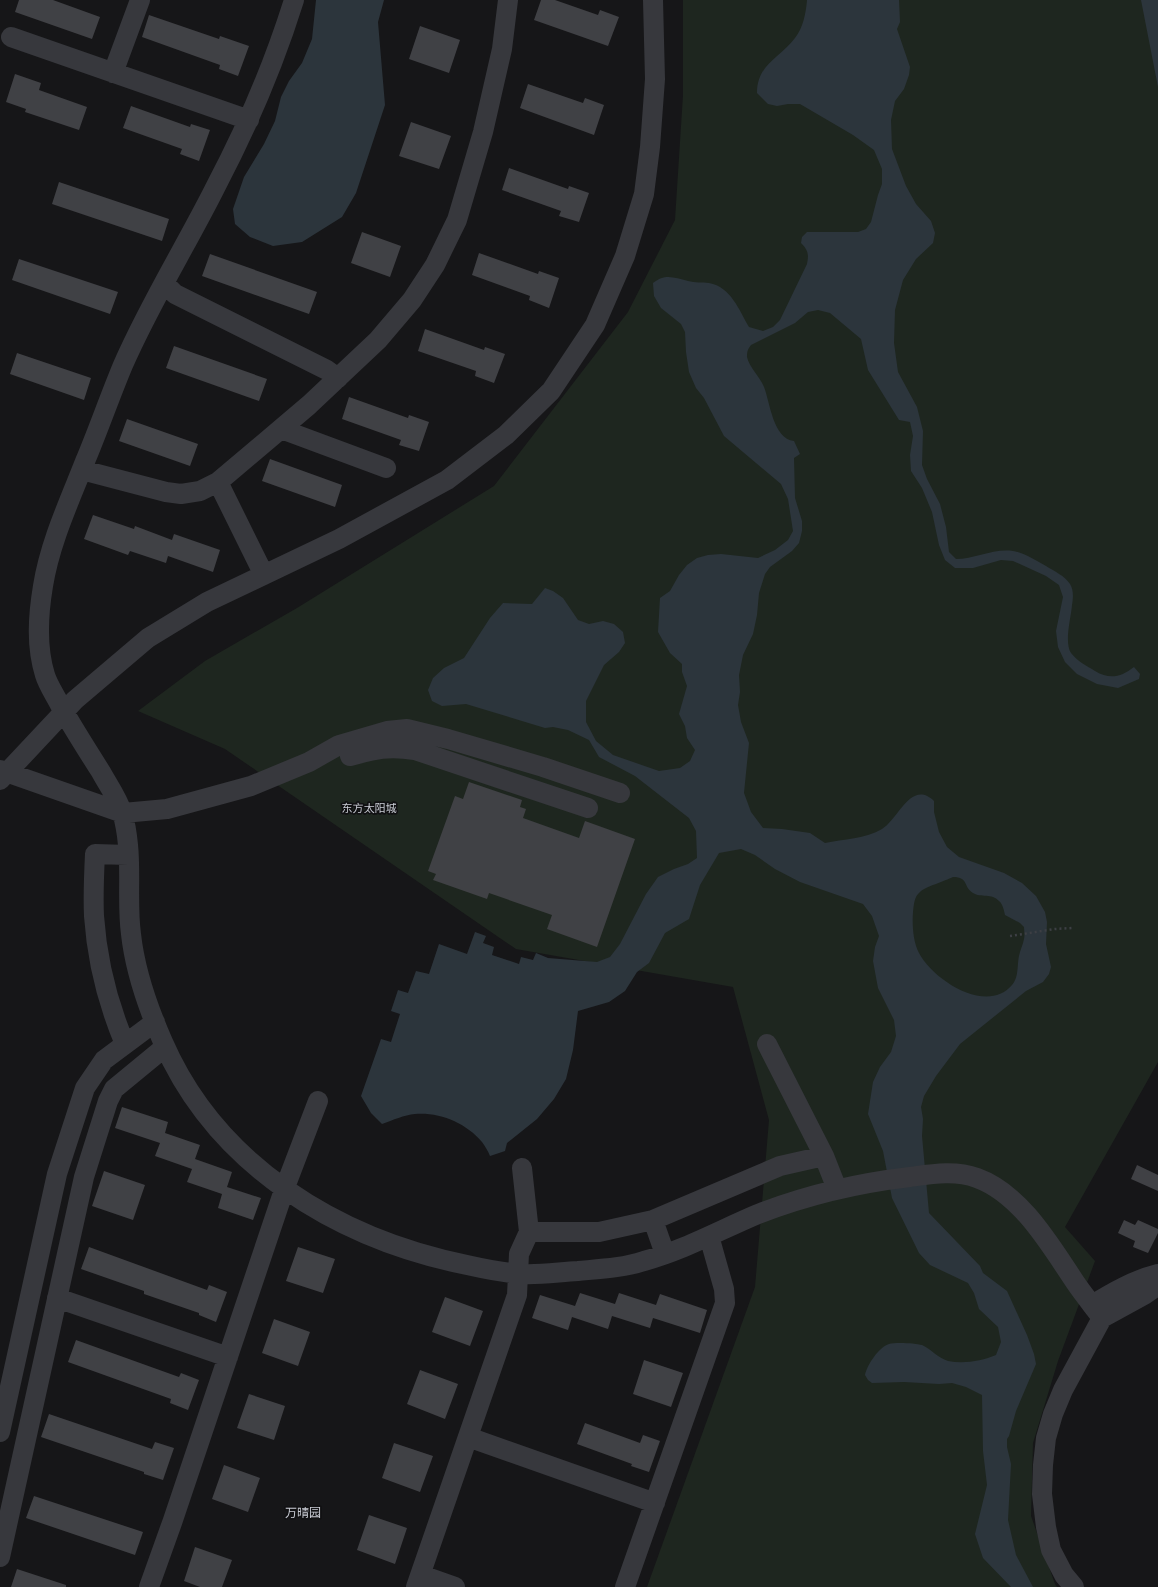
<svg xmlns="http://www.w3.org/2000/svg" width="1158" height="1587" font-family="'Source Sans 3','Noto Sans SC',sans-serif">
  <rect width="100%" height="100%" fill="#161618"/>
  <path fill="#1e261f" d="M683 0H1158V1062L1065 1227 1095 1261 1058 1361 1033 1443 1031 1516 1055 1584 1057 1587H647L755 1287 769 1120 733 987 516 949 225 749 138 711 205 661 297 608 494 486 628 312 675 220 683 95Z"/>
  <path fill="#2c353c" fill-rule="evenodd" d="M316 0H384L378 22 385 105 356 193 342 217 302 242 273 246 250 237 235 224 233 209 244 177 264 144 275 121 281 97 289 81 302 63 312 39Z
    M807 0H899L900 22 897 29 910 67 909 75 904 89 895 101 891 120 892 149 906 186 916 204 931 221 935 233 933 243 916 259 903 280 895 310 894 343 898 372 917 407 923 431 922 465 927 479 940 504 946 527 949 552 956 559C975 559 994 548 1013 551 1025 553 1036 561 1046 566 1054 571 1065 576 1070 584 1074 590 1073 599 1072 605 1071 618 1064 642 1071 653 1077 661 1087 666 1095 671 1110 680 1121 677 1134 667L1140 674 1139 679 1118 688 1097 684 1077 674 1065 662 1058 647 1056 631 1063 597 1059 585 1046 576 1013 561 1001 560 973 568H955L945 560 939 545 932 512 922 488 911 471 910 455 913 436 910 422 899 420 868 370 861 339 830 313 818 310 808 312 795 323 751 345C748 349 747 351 747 357 749 367 760 377 764 387 770 402 773 439 794 441L800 454 794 458 795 498 802 521V531L799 543 792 551 770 567 765 574 759 593 757 615 753 634 743 655 739 675 740 692 738 705 741 722 749 743 744 793 751 812 763 828 782 829 810 833 825 843C843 839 866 839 882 829 898 820 911 779 934 801V812L939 832 947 847 959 857 1004 873 1022 883 1036 896 1045 912 1047 922 1046 944 1051 967 1049 974 1043 982 1026 991 960 1044 936 1076 924 1096 921 1107 923 1119 922 1136 929 1213 980 1266 983 1273 1007 1291 1027 1335 1034 1354 1036 1364 1016 1411 1009 1436 1007 1439V1447L1011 1464 1008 1520 1016 1555 1033 1587H1011L983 1558 975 1534 987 1485 983 1451 982 1395 966 1387 952 1383 939 1384 904 1382 872 1383 868 1380 865 1375C867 1365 879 1347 889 1344 895 1342 915 1343 922 1345 931 1349 938 1358 948 1361 964 1364 982 1361 996 1355L1001 1342 998 1327 979 1309 974 1293 968 1283 930 1265 919 1253 892 1198 883 1151 868 1114 873 1082 880 1067 891 1052 896 1036 894 1020 878 988 873 961 875 947 879 936 872 916 863 904 800 882 775 869 755 855 741 849 719 853 700 885 689 919 665 933 649 963 637 972 625 991 609 1002 578 1011 573 1050 566 1079 554 1099 537 1119 507 1143 505 1151 490 1156C488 1151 485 1146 482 1142 466 1123 440 1112 415 1114 404 1115 393 1120 382 1124L371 1113 361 1096 381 1039 391 1042 400 1014 391 1011 398 990 408 993 416 971 429 974 439 944 467 954 475 932 486 936 483 943 494 947 492 955 519 964 521 957 533 960 536 953 548 958 597 962 610 957 620 944 646 894 658 877 674 869 688 864 697 858 696 831 689 818 635 776 599 757 589 740 568 730 553 727 545 728 466 704 442 706 432 701 428 690 433 678 444 668 464 658 490 618 503 603 532 604 545 588 553 591 563 598 578 620 589 624 603 621 614 624 623 632 625 643 619 652 604 665 586 701V722L596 741 613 755 659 771 680 768 690 761 695 750 687 738 685 726 679 714 687 686 682 672V664L670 653 658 632 660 598 670 591 679 575 687 565 697 558 708 555 721 554 758 558 775 550 788 540 793 531 788 499 781 484 724 436 704 398 696 388 689 372 686 352 685 332 681 324 661 308 654 296 653 283C666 273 674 278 688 281 695 283 702 282 709 283 731 287 739 310 749 327L763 331 773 327 780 320 807 264C809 254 808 250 801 243L802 237 807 232H858L866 229 871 222 878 195 882 184V169L874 150 853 135 800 104H788L777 106 768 104 757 93C757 64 780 58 795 38 803 28 806 13 807 0ZM953 877C969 877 963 887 973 893 981 898 992 893 999 901 1003 904 1004 911 1005 915L1020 923 1024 927C1024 930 1025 935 1024 939 1023 945 1020 950 1019 956 1017 965 1019 977 1012 985 987 1015 933 980 919 953 913 942 912 924 913 912 914 904 914 897 920 892 925 887 945 881 953 877Z
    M1141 0H1158V87Z"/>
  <path fill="#404145" d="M19 0H53L100 17 92 39 15 12Z
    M541 0H555L598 15 600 10 619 17 608 46 534 20Z
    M149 15 219 39 220 36 249 46 238 76 219 69 220 65 142 37Z
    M420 26 460 40 449 73 409 59Z
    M15 74 41 83 39 90 87 107 79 130 25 112 26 109 6 102Z
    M528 84 583 103 585 98 604 105 594 135 520 108Z
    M131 106 190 127 191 124 210 130 199 161 180 154 182 149 123 128Z
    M411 122 451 136 439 169 399 156Z
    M509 168 568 189 569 186 589 193 579 222 559 216 561 211 502 190Z
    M59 182 169 219 162 241 52 204Z
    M362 232 401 246 390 277 351 263Z
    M479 253 538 274 539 271 559 278 549 308 529 300 530 296 472 275Z
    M210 254 317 292 309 314 202 276Z
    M19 259 118 292 110 314 12 280Z
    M425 329 484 350 485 347 505 354 494 383 475 376 476 371 418 351Z
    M174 346 267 379 259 401 166 368Z
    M17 353 91 378 84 400 10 374Z
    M349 397 408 418 409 415 429 422 419 451 399 445 401 440 342 419Z
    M127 419 198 444 190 466 119 441Z
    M270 459 342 485 335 507 262 481Z
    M93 515 134 529 135 526 172 540 174 534 220 550 213 572 168 556 166 563 130 551 128 555 84 539Z
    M469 782 522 800 520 807 526 809 523 818 579 838 585 821 635 839 597 947 547 929 552 915 489 893 487 899 433 880 436 874 428 871 455 796 463 799Z
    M122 1107 168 1122 165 1133 200 1145 195 1159 232 1172 227 1187 261 1198 253 1220 218 1208 222 1194 187 1182 192 1169 155 1156 160 1143 115 1128Z
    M1137 1165 1158 1175V1191L1131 1179Z
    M104 1171 145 1185 133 1220 92 1206Z
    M1124 1220 1135 1225 1138 1220 1158 1229V1233L1148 1253 1133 1247 1135 1241 1118 1233Z
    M89 1247 207 1290 209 1285 227 1292 216 1322 199 1315V1313L144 1294V1291L81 1269Z
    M298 1247 335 1259 323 1293 286 1281Z
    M580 1293 615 1304 619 1293 656 1305 660 1294 707 1310 700 1333 653 1318 650 1328 612 1316 608 1329 572 1317 568 1330 532 1318 540 1295 575 1306Z
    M445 1297 483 1311 470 1346 432 1332Z
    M274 1319 310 1332 298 1366 262 1353Z
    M76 1340 179 1377 181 1373 199 1380 188 1410 170 1403 171 1399 68 1362Z
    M644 1360 683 1373 671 1407 633 1394Z
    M420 1370 458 1384 445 1419 407 1404Z
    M249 1394 285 1406 274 1440 237 1428Z
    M49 1414 152 1449 155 1442 174 1448 163 1480 144 1474V1472L41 1437Z
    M585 1423 640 1443 643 1435 660 1441 649 1472 631 1466 632 1464 577 1444Z
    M394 1443 433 1456 420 1492 382 1478Z
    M224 1465 260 1478 248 1512 212 1499Z
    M34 1496 143 1532 135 1555 26 1518Z
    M369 1515 407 1528 395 1564 357 1550Z
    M195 1547 232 1560 222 1587H200L184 1581Z
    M17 1569 66 1585V1587H11Z"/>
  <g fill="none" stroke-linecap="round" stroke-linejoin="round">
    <path stroke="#3d3f44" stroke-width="2.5" stroke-dasharray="2 3" stroke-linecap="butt" d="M1010 936 1055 929 1072 928"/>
    <path stroke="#37383d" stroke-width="20" d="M294 0C274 64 247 127 216 186 186 246 150 303 123 365 110 396 99 428 86 459 70 500 50 542 43 586 38 616 36 646 45 675 48 685 55 695 60 705 73 728 87 750 101 772 108 785 117 797 122 812 125 822 127 834 128 845 131 874 127 905 131 934 135 971 148 1008 163 1042 217 1166 338 1239 467 1265 485 1269 503 1273 522 1274 540 1275 559 1272 578 1271 600 1269 623 1268 644 1261 684 1250 720 1230 758 1214 807 1195 858 1183 910 1177 932 1174 955 1170 977 1178 1021 1194 1050 1245 1075 1282 1083 1294 1093 1306 1102 1318
      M11 37 249 120
      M113 73 140 0
      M164 283 175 294 327 370 338 378
      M281 429 386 468
      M82 470 166 492 181 494 200 491 218 482 309 405 378 340 412 300 435 265 457 220 483 132 502 49 508 0
      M218 482 264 575
      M350 756C376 749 388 746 415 750L588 808
      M0 770 123 813 167 809 251 786 309 762 339 745 387 731 407 729 448 739 543 767 620 793
      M0 780 75 700 148 638 207 602 339 539 447 480 506 435 551 391 595 325 625 256 644 194 650 147 655 79 653 0
      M125 1044C108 1004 97 960 94 916 93 895 94 874 95 854L128 855
      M767 1044 824 1156 837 1189
      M653 1220 665 1254
      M529 1232H599L653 1220 780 1166 824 1156
      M57 1298 228 1357
      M1092 1305C1113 1292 1134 1280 1158 1274
      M0 1432 57 1174 85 1088 104 1060 155 1022
      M468 1437 655 1503
      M0 1557 84 1177 108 1101 114 1089 165 1047
      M421 1575 455 1587
      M149 1587 173 1520 284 1190 318 1101
      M416 1587 517 1295 519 1254 529 1232 522 1168
      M625 1587 725 1303 724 1289 709 1236
      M1074 1587 1064 1575 1051 1550 1046 1527 1042 1494 1043 1465 1046 1438 1053 1414 1063 1390 1102 1318 1144 1295 1154 1288 1158 1280"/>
  </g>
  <g text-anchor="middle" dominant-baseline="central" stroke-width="3.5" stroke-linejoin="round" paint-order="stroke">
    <g font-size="11" fill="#c9ccd4" stroke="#111113">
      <text x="369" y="808">东方太阳城</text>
    </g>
    <g font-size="12" fill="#c9ccd4" stroke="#111113">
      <text x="303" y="1513">万晴园</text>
    </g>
  </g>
</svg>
